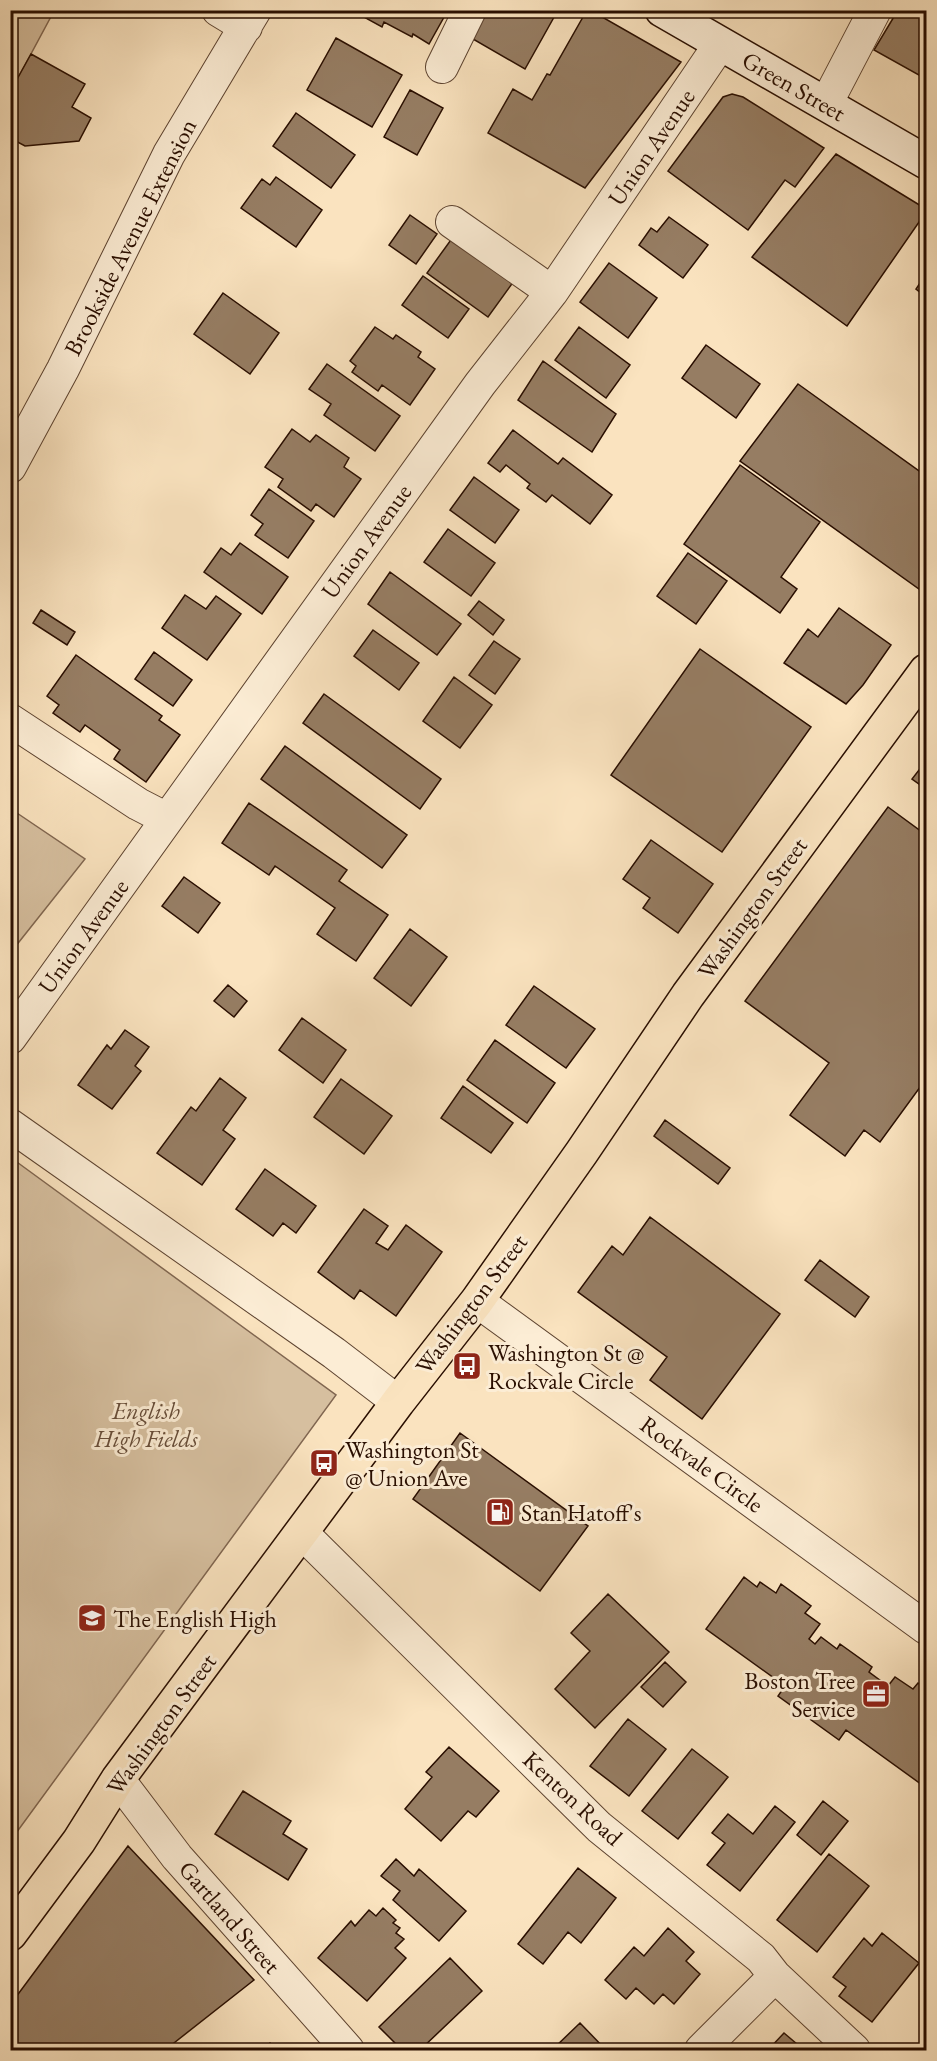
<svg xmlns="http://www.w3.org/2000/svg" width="937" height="2061" font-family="'EB Garamond',serif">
  <rect width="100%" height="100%" fill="#fae3bf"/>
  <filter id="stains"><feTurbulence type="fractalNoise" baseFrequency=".00333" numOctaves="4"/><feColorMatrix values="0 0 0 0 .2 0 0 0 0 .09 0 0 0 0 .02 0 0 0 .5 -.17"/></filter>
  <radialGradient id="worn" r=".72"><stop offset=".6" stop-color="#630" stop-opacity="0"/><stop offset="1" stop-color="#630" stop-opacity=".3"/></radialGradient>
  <path fill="#d6bf9f" stroke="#806650" stroke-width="1.5" d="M11 10 54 11 11 91 10 11Z
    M11 809 85 859 11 952Z
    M10 1157 336 1395 11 1840H10Z"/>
  <path fill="#967d63" stroke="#290e00" stroke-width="1.5" d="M365 10H448L429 44 413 34 412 37 384 22 382 27 362 16Z
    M480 10H558L525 69 466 35Z
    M587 10H590L681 62 585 188 488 133 513 89 532 100 547 74 550 75Z
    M898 10 908 13 909 10H926V79L874 50Z
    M336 38 402 75 372 127 307 90Z
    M31 54 85 84 72 107 91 118 79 141 25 146 10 138V92Z
    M410 90 443 108 417 155 384 137Z
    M732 94 743 97 824 148 795 187 785 180 748 230 668 171 723 97Z
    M296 113 355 155 331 188 273 146Z
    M836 154 926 209V212L847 326 752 257Z
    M276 177 322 210 296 247 241 208 262 179 270 185Z
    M410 215 437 234 416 264 389 245Z
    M669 217 708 245 683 278 639 245 651 228 657 232Z
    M453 237 514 281 488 317 427 273Z
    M609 263 657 298 628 338 580 302Z
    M926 274V297L916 289Z
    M423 276 469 309 448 338 402 305Z
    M223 293 279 333 250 374 194 334Z
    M375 327 393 339 396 335 421 352 418 357 435 369 410 405 382 385 378 391 352 372 356 366 350 361Z
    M579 327 630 365 606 398 555 360Z
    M706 345 760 384 736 418 682 378Z
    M543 361 616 414 592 452 518 400Z
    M327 364 400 416 375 451 324 415 331 404 309 389Z
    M798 384 926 476V594L740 461Z
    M292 429 310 442 316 435 349 458 344 467 361 479 334 517 316 504 311 511 278 487 283 479 265 467Z
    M513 430 558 464 563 458 612 495 590 524 552 495 546 502 527 488 530 484 506 465 500 472 488 463Z
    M740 465 820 522 781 577 797 589 780 613 684 544Z
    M474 477 519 510 495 543 450 510Z
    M269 489 314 521 288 558 255 535 263 524 251 515Z
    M448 529 495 563 471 596 424 562Z
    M240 543 288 577 262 614 204 572 221 548 231 555Z
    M688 553 727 581 696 624 657 596Z
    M390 572 461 624 437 655 368 604Z
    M185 595 206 609 216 596 241 614 207 660 162 628Z
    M479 601 504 620 493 635 468 615Z
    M839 608 891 645 863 685 846 704 784 663 808 629 818 637Z
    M41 610 75 632 67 645 33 623Z
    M373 630 419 663 399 690 354 656Z
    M494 641 520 659 495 694 469 675Z
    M700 649 811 727 722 852 611 775Z
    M154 652 192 680 173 706 135 679Z
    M76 655 162 716 159 720 180 735 146 782 114 759 120 750 85 725 80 732 53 713 59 705 47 696Z
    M454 677 492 705 460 748 423 721Z
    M324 694 441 779 420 809 303 723Z
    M285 746 407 835 382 868 261 779Z
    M926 761V789L912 779Z
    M249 803 347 870 339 881 388 915 356 961 317 934 335 908 275 866 269 875 222 843Z
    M888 807 926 835V1079L880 1142 864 1130 845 1156 790 1115 829 1063 745 1001Z
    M651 840 713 884 678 933 643 908 650 898 623 879Z
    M184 877 220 903 198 933 162 906Z
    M410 929 447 957 411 1006 374 978Z
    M228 985 247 1001 234 1017 214 1001Z
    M534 986 595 1029 566 1068 506 1025Z
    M302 1018 346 1050 323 1083 279 1050Z
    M125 1030 149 1047 135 1066 141 1071 112 1109 78 1085 107 1045 111 1049Z
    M495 1040 555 1083 527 1123 467 1080Z
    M220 1078 246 1098 223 1130 235 1139 202 1185 157 1153 191 1107 196 1111Z
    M341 1079 392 1116 364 1154 314 1117Z
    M463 1086 513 1123 491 1153 441 1118Z
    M665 1120 730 1168 718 1184 654 1136Z
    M265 1169 316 1206 296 1233 283 1223 273 1236 236 1209Z
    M364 1209 388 1226 376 1243 388 1250 406 1225 442 1252 396 1316 360 1290 354 1299 318 1272Z
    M650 1217 780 1314 702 1419 650 1380 667 1357 578 1292 612 1246 623 1255Z
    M820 1260 869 1297 855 1317 805 1280Z
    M460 1433 588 1526 540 1591 413 1499Z
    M744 1577 757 1587 760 1582 776 1593 781 1584 811 1606 805 1613 820 1624 809 1639 815 1644 821 1637 837 1649 840 1644 872 1667 869 1672 888 1686 895 1677 913 1689 918 1683 926 1689 925 1787 846 1730 839 1740 778 1696 785 1686 706 1629Z
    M608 1594 669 1652 595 1728 555 1689 590 1651 571 1633Z
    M665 1662 686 1682 663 1707 641 1687Z
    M628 1719 666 1749 629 1796 590 1766Z
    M449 1747 499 1791 476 1817 468 1811 441 1841 405 1809 432 1777 426 1772Z
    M692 1749 728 1777 678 1839 642 1811Z
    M243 1791 291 1821 283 1834 307 1849 288 1880 215 1834Z
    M823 1801 848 1821 821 1855 797 1835Z
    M775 1806 795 1822 740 1891 707 1865 725 1843 712 1833 728 1814 753 1834Z
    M128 1846 254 1980 165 2050H10V2005Z
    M829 1854 869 1886 817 1952 777 1920Z
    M396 1859 414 1876 419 1869 466 1911 439 1941 393 1900 400 1891 381 1876Z
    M578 1868 616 1898 581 1943 568 1932 543 1964 518 1944Z
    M383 1908 396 1920 393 1923 400 1928 396 1933 404 1939 395 1948 406 1958 367 2001 318 1958 351 1921 355 1926 369 1910 376 1916Z
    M668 1928 694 1952 686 1961 700 1974 674 2004 663 1994 654 2004 636 1988 626 1999 605 1980 634 1947 644 1956Z
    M882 1933 919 1963 872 2022 839 1996 846 1987 833 1977 864 1938 872 1946Z
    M450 1958 482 1991 420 2050H402L379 2027Z
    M580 2023 606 2050H552Z
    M784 2033 804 2050H768Z
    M270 2043 277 2050H262Z"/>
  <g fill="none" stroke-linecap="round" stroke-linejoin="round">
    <g stroke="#5d4330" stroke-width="34">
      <path id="street" d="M218 10 246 27
        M442 67 470 10
        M826 104 875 10
        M452 222 552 292
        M10 467 63 369 169 154 255 10
        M10 720 138 804 167 819
        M10 1038 480 384 552 292 720 44
        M10 1125 334 1353 398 1402
        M477 1301 926 1628
        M302 1533 599 1827 761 1958 775 1976 854 2050
        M118 1779 177 1857 348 2050
        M701 2050 775 1976"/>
    </g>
    <g stroke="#290e00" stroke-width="36">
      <path id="secondary" d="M662 10 926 162"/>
    </g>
    <g stroke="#290e00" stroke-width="36">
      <path id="primary" d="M10 1934 79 1841 118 1779 398 1402 477 1301 582 1152 688 995 926 671"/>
    </g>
    <use href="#street" stroke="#fcedd5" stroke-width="32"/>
    <use href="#secondary" stroke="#fcedd5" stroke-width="33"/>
    <use href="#primary" stroke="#fae3bf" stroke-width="33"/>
  </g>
  <defs>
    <g id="bus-square" transform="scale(1.5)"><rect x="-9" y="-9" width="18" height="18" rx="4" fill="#8f2418" stroke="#fcedd5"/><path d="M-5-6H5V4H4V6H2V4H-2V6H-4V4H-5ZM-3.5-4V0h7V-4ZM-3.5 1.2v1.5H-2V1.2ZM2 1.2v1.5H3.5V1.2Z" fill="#fff"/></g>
    <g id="fuel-square" transform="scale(1.5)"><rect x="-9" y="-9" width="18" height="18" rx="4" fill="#8f2418" stroke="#fcedd5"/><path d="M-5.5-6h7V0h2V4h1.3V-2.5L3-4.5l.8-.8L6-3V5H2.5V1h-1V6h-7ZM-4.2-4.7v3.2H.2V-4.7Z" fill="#fff"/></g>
    <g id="school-square" transform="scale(1.5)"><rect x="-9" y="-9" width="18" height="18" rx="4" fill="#8f2418" stroke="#fcedd5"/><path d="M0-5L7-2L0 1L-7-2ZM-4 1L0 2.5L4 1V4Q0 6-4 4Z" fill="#fff"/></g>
    <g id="office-square" transform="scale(1.5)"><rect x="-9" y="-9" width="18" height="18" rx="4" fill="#8f2418" stroke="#fcedd5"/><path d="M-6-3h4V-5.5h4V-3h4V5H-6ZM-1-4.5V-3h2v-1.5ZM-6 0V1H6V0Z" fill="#fff"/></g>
  </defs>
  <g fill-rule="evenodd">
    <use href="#bus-square" x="467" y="1366"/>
    <use href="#bus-square" x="324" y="1463"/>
    <use href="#fuel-square" x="500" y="1512"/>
    <use href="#school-square" x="92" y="1618"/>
    <use href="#office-square" x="876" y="1694"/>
  </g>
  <g text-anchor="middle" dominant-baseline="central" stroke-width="6" stroke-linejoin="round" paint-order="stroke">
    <g font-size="24" fill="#290e00" stroke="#fcedd5">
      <text transform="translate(794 86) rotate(30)">Green Street</text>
      <text transform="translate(651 147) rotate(-56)">Union Avenue</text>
      <text transform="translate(130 237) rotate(-63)">Brookside Avenue Extension</text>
      <text transform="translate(366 541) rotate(-54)">Union Avenue</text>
      <text transform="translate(752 908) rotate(-54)">Washington Street</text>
      <text transform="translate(83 936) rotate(-54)">Union Avenue</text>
      <text transform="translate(471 1304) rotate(-53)">Washington Street</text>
      <text transform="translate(702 1464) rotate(36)">Rockvale Circle</text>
      <text transform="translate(161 1724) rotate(-54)">Washington Street</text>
      <text transform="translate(573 1798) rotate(43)">Kenton Road</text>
      <text transform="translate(230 1917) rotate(49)">Gartland Street</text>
    </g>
    <g font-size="24" fill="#290e00" stroke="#fcedd5" text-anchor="start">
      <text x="488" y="1352">Washington St @<tspan x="488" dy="28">Rockvale Circle</tspan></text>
      <text x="345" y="1449">Washington St<tspan x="345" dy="28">@ Union Ave</tspan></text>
      <text x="521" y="1512">Stan Hatoff's</text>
      <text x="113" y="1618">The English High</text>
      <text x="855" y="1680" text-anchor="end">Boston Tree<tspan x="855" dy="28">Service</tspan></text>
    </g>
    <g font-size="24" font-style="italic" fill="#664c38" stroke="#fcedd5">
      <text x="146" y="1410">English<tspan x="146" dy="28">High Fields</tspan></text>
    </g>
  </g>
  <rect width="937" height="2061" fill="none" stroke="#fae3bf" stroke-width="36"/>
  <rect x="12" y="12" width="913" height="2037" fill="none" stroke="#290e00" stroke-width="3"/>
  <rect x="18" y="18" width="901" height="2025" fill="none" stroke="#290e00" stroke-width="1.5"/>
  <rect width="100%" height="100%" filter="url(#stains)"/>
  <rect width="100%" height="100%" fill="url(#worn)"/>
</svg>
